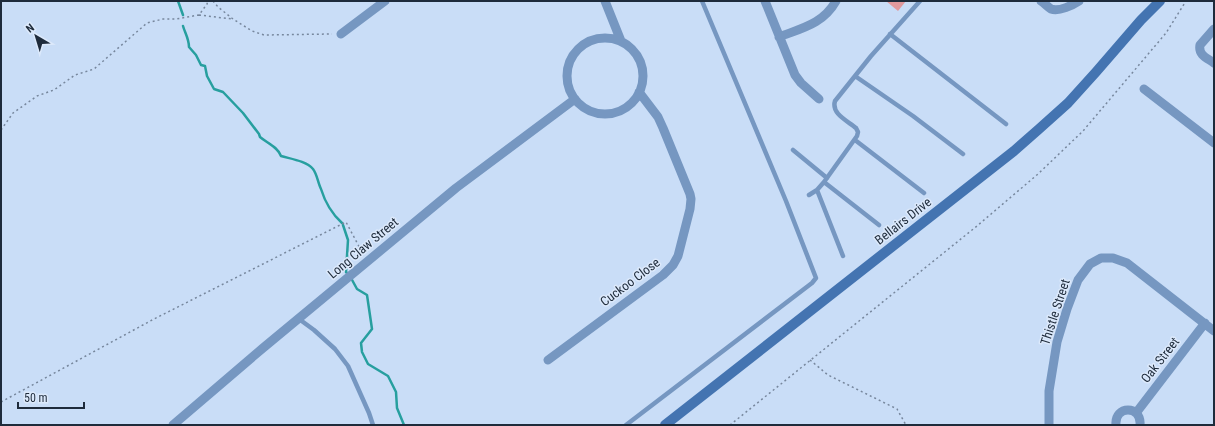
<svg xmlns="http://www.w3.org/2000/svg" width="1215" height="426" font-family="'Roboto Condensed',sans-serif">
  <rect width="100%" height="100%" fill="#c9ddf7"/>
  <path fill="#e0999d" d="M886 1H906L898 11Z"/>
  <g fill="none" stroke-linecap="round" stroke-linejoin="round">
    <path stroke="#279f9f" stroke-width="2.5" d="M178 1 183 15
      M183 26C185 33 189 39 189 47L196 55 201 65 205 66 207 76 214 89 223 92 243 113 259 134 260 137C267 143 278 147 281 156 291 159 306 161 313 169 317 174 318 183 321 189 325 202 332 214 342 223
      M343 225 348 240 346 272 348 274
      M351 278 357 289 367 295 372 329 361 343 362 352 368 364 388 376 396 392 397 408 404 425"/>
    <path stroke="#77879d" stroke-width="1.5" stroke-dasharray="2 3" stroke-linecap="butt" d="M213 1 218 7 233 19 252 31 264 35 332 34
      M199 15 232 19
      M1 130 13 113 37 96 54 90 75 75 94 69 147 23 163 19H176L199 15 207 4 208 1
      M810 360 828 375 897 409 906 425
      M1 402 154 319 346 222 363 254
      M730 425 977 226 1038 174 1083 131 1166 33 1186 1"/>
    <path stroke="#7697c1" stroke-width="4.5" d="M890 34 1006 124
      M855 76 913 116 963 154
      M855 140 924 193
      M793 150 827 178
      M824 182 879 225
      M817 190 843 256
      M809 195 817 190 824 182 857 136 858 132 856 128C848 121 831 114 835 101L871 56 920 1
      M299 319 314 330 335 349 348 366 369 413 373 425
      M626 425 812 283 816 278 786 201 702 1"/>
    <path stroke="#7697c1" stroke-width="9" d="M605 1 621 41
      M765 1 795 75 801 83 819 99
      M1041 1C1044 3 1048 7 1051 9 1059 12 1073 5 1079 1
      M1214 29 1200 45C1198 55 1207 58 1214 63
      M341 34 385 1
      M779 37C802 28 823 24 836 1
      M567 76a38 38 0 1 1 76 0a38 38 0 1 1-76 0Z
      M1144 89 1214 143
      M548 360 663 275 673 265 678 256 690 209 691 199 690 194 663 128 658 117 639 92
      M1136 413 1205 323
      M173 425 263 348 456 188 575 99
      M1049 425V391L1057 342 1067 309 1078 280 1090 264 1101 258H1113L1127 263 1214 331
      M1116 425C1114 405 1142 405 1140 425"/>
    <path stroke="#4474b1" stroke-width="10" d="M665 425 1014 151 1039 129 1068 103 1096 72 1141 20 1160 1"/>
  </g>
  <g text-anchor="middle" dominant-baseline="central" stroke-width="3" stroke-linejoin="round" paint-order="stroke">
    <g font-size="13" fill="#1e2b3b" stroke="#dce9fb">
      <text transform="translate(903 221) rotate(-38)">Bellairs Drive</text>
      <text transform="translate(363 248) rotate(-40)">Long Claw Street</text>
      <text transform="translate(630 282) rotate(-37)">Cuckoo Close</text>
      <text transform="translate(1055 312) rotate(-72)">Thistle Street</text>
      <text transform="translate(1160 360) rotate(-52)">Oak Street</text>
    </g>
  </g>
  <rect width="1215" height="426" fill="none" stroke="#1e2b3b" stroke-width="4"/>
  <g transform="translate(36 36) rotate(322)" stroke="#dce9fb" stroke-width="3" paint-order="stroke">
  <path d="M0-3L7 15L0 10L-7 15Z" fill="#1e2b3b"/>
  <text y="-6" font-size="11" font-weight="bold" text-anchor="middle" fill="#1e2b3b">N</text>
  </g>
  <path d="M18 402v6h66v-6" fill="none" stroke="#1e2b3b" stroke-width="2"/>
  <text x="24" y="402" font-size="12" fill="#1e2b3b" stroke="#dce9fb" stroke-width="3" paint-order="stroke">50 m</text>
</svg>
